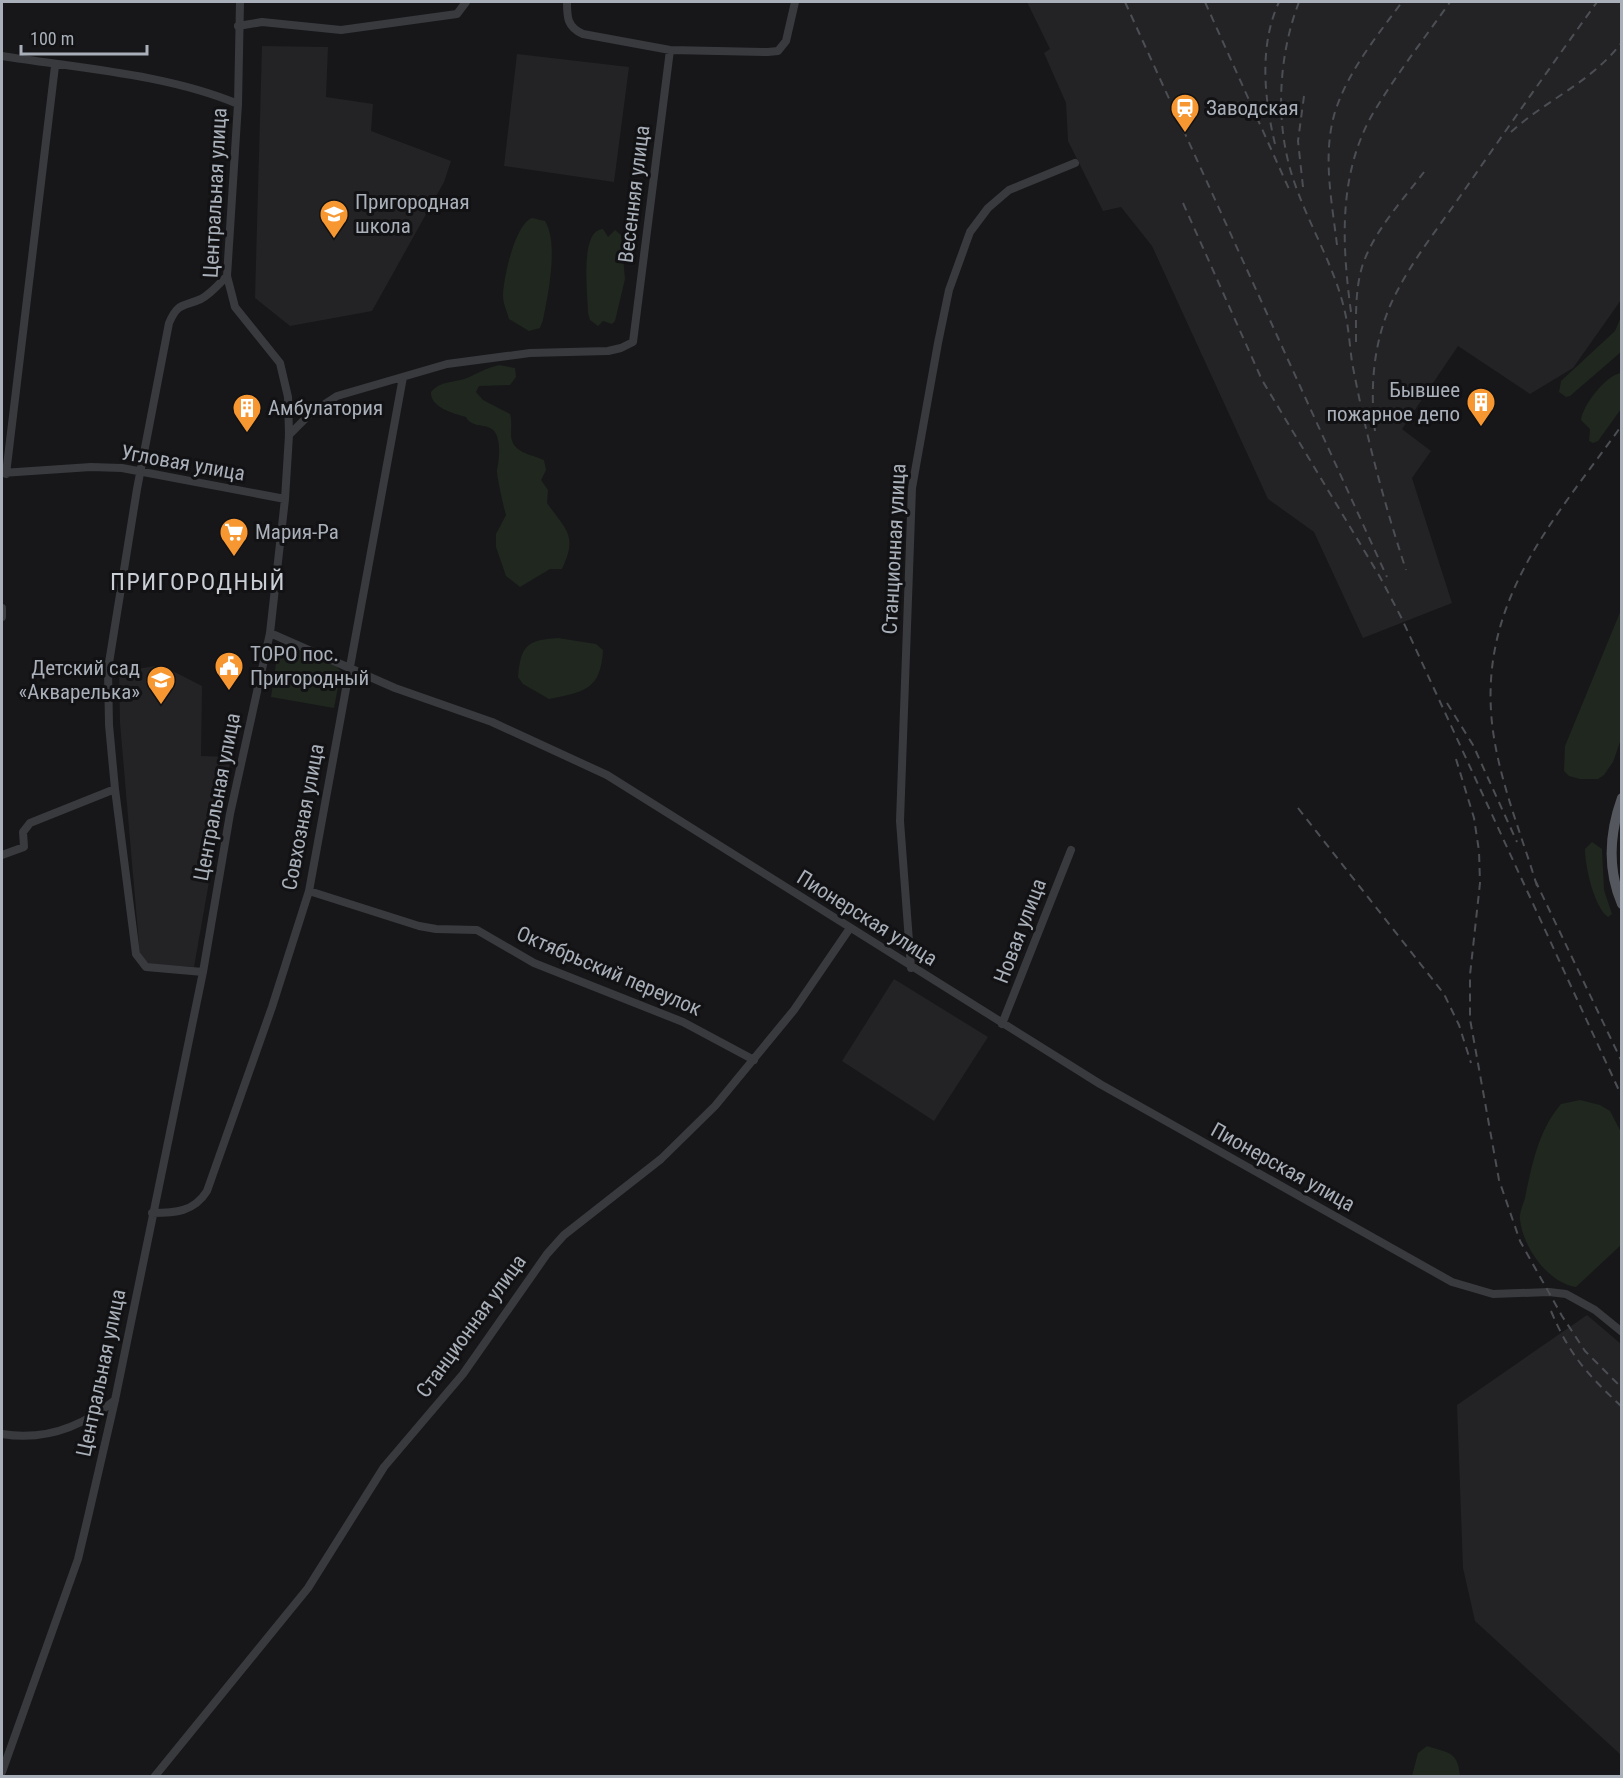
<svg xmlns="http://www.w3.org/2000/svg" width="1623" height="1778" font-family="'Roboto Condensed',sans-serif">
  <rect width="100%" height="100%" fill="#171719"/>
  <path fill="#232326" d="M1027 2H1621V300L1573 368 1530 394 1458 346 1402 429 1431 451 1412 478 1452 603 1363 638 1314 532 1268 499 1152 246 1121 207 1103 211 1068 141 1066 103 1044 53 1050 49Z
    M262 46 328 47 326 97 373 104 371 131 451 161 444 182 372 311 290 326 255 298Z
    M517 54 629 67 614 182 504 166Z
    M161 665 202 686 201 756 231 757 194 967 149 964 140 956 120 723 119 672Z
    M894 979 988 1037 934 1121 842 1061Z
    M1587 1315 1621 1344V1755L1475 1621 1463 1568 1457 1405Z"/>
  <path fill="#1f271f" d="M532 218 545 221C559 243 548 295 543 320L540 328 529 331 509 319C507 311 503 304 503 296 503 279 515 224 532 218Z
    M603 229 608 237 615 230 621 235 625 279 615 321 612 324 603 321 598 326 590 320 588 313C588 296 579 230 603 229Z
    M1621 317V352L1570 396 1566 397 1559 392 1561 381 1615 331Z
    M499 365 515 368 516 377 510 385 479 386 476 392 483 400 510 414C512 421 511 427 511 434 511 453 531 454 544 460L546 470 541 480 548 490 547 503C566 530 578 535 562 569H550L520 587 506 576 496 547V534L506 515C504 509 496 473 497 470 499 461 501 444 496 434 490 421 472 430 466 417 452 413 430 407 431 392 441 380 455 383 467 378 478 373 487 368 499 365Z
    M1621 373V409L1598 441 1593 443 1589 441 1590 429 1581 420C1583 405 1606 375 1621 373Z
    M1621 610V739L1613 762 1604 775 1598 779H1580L1569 776 1564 771 1565 746Z
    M558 638 596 644 603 650C601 690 584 692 549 699L523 684 518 677C521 646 526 640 558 638Z
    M287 646 334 664 341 671 334 708 271 697 278 650Z
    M1592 842 1602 849 1604 890 1612 914 1608 917C1594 907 1585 866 1585 849Z
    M1580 1100 1600 1105 1610 1111 1621 1132 1622 1244 1576 1287C1548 1283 1523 1247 1520 1220 1519 1213 1523 1205 1525 1198 1532 1165 1538 1131 1561 1104Z
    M1427 1746C1448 1753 1458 1751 1460 1776H1412L1418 1753Z"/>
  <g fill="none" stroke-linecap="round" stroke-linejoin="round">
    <path stroke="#383a3e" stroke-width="8" d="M567 2C567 17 567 27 583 34L670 50 768 52 778 51 786 41 795 2
      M238 26 262 22 341 30 457 14 466 2
      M2 56C77 68 167 74 238 104
      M289 435 311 413 337 396 447 364 530 353 608 351 621 348 633 342 670 50
      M2 473 91 467 122 468 285 499
      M6 474 55 66
      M2 608V617
      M270 633 395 688 492 722 607 775 1100 1084 1452 1282 1493 1294 1549 1292 1566 1294 1595 1310 1622 1332
      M2 855 24 847 23 832 30 823 115 789
      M309 891 419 926 436 929 477 930 534 963 683 1022 754 1060
      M911 968 900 821 912 488 938 343 949 290 970 232 988 208 1009 190 1075 163
      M203 972 146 967 136 954 115 789 109 725 108 669 137 489 169 323C178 302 183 307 201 299 211 294 220 283 227 276
      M1002 1024 1071 850
      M152 1213C175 1213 194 1212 207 1191L272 1007 309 891 403 377
      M2 1434C44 1441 82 1427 115 1400
      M2 1772 78 1559 88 1517 115 1400 203 972 230 814 270 633 285 499 289 435 288 397 280 363 235 307 227 276 238 104 240 2
      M155 1776 308 1588 384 1467 463 1374 547 1254 564 1235 661 1159 715 1106 794 1010 850 928"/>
    <path stroke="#54575d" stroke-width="10" d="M1622 798C1609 834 1607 869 1622 904"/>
    <path stroke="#4b4e53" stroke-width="2" stroke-dasharray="8 6" stroke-linecap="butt" d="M1125 2 1387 577
      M1205 2 1289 189
      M1299 2C1279 54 1275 118 1291 172 1306 222 1336 266 1346 317 1349 332 1350 348 1352 362 1365 432 1384 503 1406 570
      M1511 132C1546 100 1592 82 1622 42
      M1275 144C1264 98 1259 45 1279 2
      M1303 187 1298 141 1304 96
      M1183 203 1262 380 1380 577 1401 617 1622 1097
      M1337 245C1332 202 1322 155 1335 112 1348 71 1377 36 1402 2
      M1351 312C1342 245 1338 176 1372 115 1395 76 1424 39 1450 2
      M1356 342C1356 317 1355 291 1362 267 1373 232 1402 201 1424 172
      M1375 431C1370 389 1373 346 1390 306 1407 267 1436 231 1461 195 1506 130 1551 66 1597 2
      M1447 703 1473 745 1517 842
      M1456 759 1474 818 1479 851 1480 883 1470 975V1019L1499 1180 1520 1241 1562 1316 1585 1351 1622 1388
      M1298 808 1444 994 1459 1025 1471 1063
      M1535 880 1622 1062
      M1537 886C1521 833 1498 778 1492 723 1479 599 1555 519 1622 425
      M1551 1311C1570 1356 1587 1374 1622 1407"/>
  </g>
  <defs>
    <g id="station-pin" transform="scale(1.5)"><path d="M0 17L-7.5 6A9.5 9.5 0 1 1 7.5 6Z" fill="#f79731" stroke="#121214"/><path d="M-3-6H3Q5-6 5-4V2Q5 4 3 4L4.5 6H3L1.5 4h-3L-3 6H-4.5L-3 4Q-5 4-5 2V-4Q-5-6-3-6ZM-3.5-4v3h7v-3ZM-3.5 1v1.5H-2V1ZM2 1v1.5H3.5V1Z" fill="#fff"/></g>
    <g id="school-pin" transform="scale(1.5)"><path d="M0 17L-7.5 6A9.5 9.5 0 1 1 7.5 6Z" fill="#f79731" stroke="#121214"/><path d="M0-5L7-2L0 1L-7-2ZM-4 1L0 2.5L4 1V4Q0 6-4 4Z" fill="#fff"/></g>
    <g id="building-pin" transform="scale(1.5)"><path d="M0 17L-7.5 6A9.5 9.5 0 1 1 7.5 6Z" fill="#f79731" stroke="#121214"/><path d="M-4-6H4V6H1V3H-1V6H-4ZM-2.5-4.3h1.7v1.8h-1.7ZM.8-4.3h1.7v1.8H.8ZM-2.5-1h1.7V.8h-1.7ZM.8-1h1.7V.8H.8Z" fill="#fff"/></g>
    <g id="supermarket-pin" transform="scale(1.5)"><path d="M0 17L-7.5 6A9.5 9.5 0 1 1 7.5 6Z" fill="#f79731" stroke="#121214"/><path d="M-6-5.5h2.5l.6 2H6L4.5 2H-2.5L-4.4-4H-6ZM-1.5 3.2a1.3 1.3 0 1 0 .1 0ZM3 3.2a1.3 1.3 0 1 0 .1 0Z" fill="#fff"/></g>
    <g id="civic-pin" transform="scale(1.5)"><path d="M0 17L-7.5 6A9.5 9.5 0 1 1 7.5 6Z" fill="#f79731" stroke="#121214"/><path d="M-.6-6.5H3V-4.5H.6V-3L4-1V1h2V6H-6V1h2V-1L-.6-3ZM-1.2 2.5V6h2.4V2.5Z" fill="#fff"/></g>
  </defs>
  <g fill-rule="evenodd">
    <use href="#station-pin" x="1185" y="108"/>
    <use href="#school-pin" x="334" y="214"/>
    <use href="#building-pin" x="1481" y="402"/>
    <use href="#building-pin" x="247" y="408"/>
    <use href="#supermarket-pin" x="234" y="532"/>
    <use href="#civic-pin" x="229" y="666"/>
    <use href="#school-pin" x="161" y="680"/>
  </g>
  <g text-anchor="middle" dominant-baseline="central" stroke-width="6" stroke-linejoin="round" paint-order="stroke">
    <g font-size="21" fill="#a9b0b9" stroke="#121214" text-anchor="start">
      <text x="1206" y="108">Заводская</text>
      <text x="355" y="202">Пригородная<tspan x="355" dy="24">школа</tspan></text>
      <text x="1460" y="390" text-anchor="end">Бывшее<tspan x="1460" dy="24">пожарное депо</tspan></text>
      <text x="268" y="408">Амбулатория</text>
      <text x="255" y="532">Мария-Ра</text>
      <text x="250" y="654">ТОРО пос.<tspan x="250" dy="24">Пригородный</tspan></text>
      <text x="140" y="668" text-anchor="end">Детский сад<tspan x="140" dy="24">«Акварелька»</tspan></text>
    </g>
    <g font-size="21" fill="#a9b0b9" stroke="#121214">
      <text transform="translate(215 193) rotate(-87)">Центральная улица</text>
      <text transform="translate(634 194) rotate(-83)">Весенняя улица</text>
      <text transform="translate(183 463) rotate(10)">Угловая улица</text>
      <text transform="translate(894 549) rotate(-87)">Станционная улица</text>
      <text transform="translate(217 797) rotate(-79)">Центральная улица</text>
      <text transform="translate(303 817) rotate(-79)">Совхозная улица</text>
      <text transform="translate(867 918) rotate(32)">Пионерская улица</text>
      <text transform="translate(1020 931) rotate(-69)">Новая улица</text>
      <text transform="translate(609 971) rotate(23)">Октябрьский переулок</text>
      <text transform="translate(1283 1167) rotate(29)">Пионерская улица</text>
      <text transform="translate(471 1326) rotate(-54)">Станционная улица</text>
      <text transform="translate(101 1373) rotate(-78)">Центральная улица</text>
    </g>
    <g font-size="24" letter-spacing="1.5" fill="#caced5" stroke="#121214">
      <text x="198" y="582">ПРИГОРОДНЫЙ</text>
    </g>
  </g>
  <rect width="1623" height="1778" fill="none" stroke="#a9b0b9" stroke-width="6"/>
  <path d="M21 45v9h126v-9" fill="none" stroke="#a9b0b9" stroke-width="3"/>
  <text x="30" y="45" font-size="18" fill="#a9b0b9" stroke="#121214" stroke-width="4.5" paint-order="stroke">100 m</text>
</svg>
